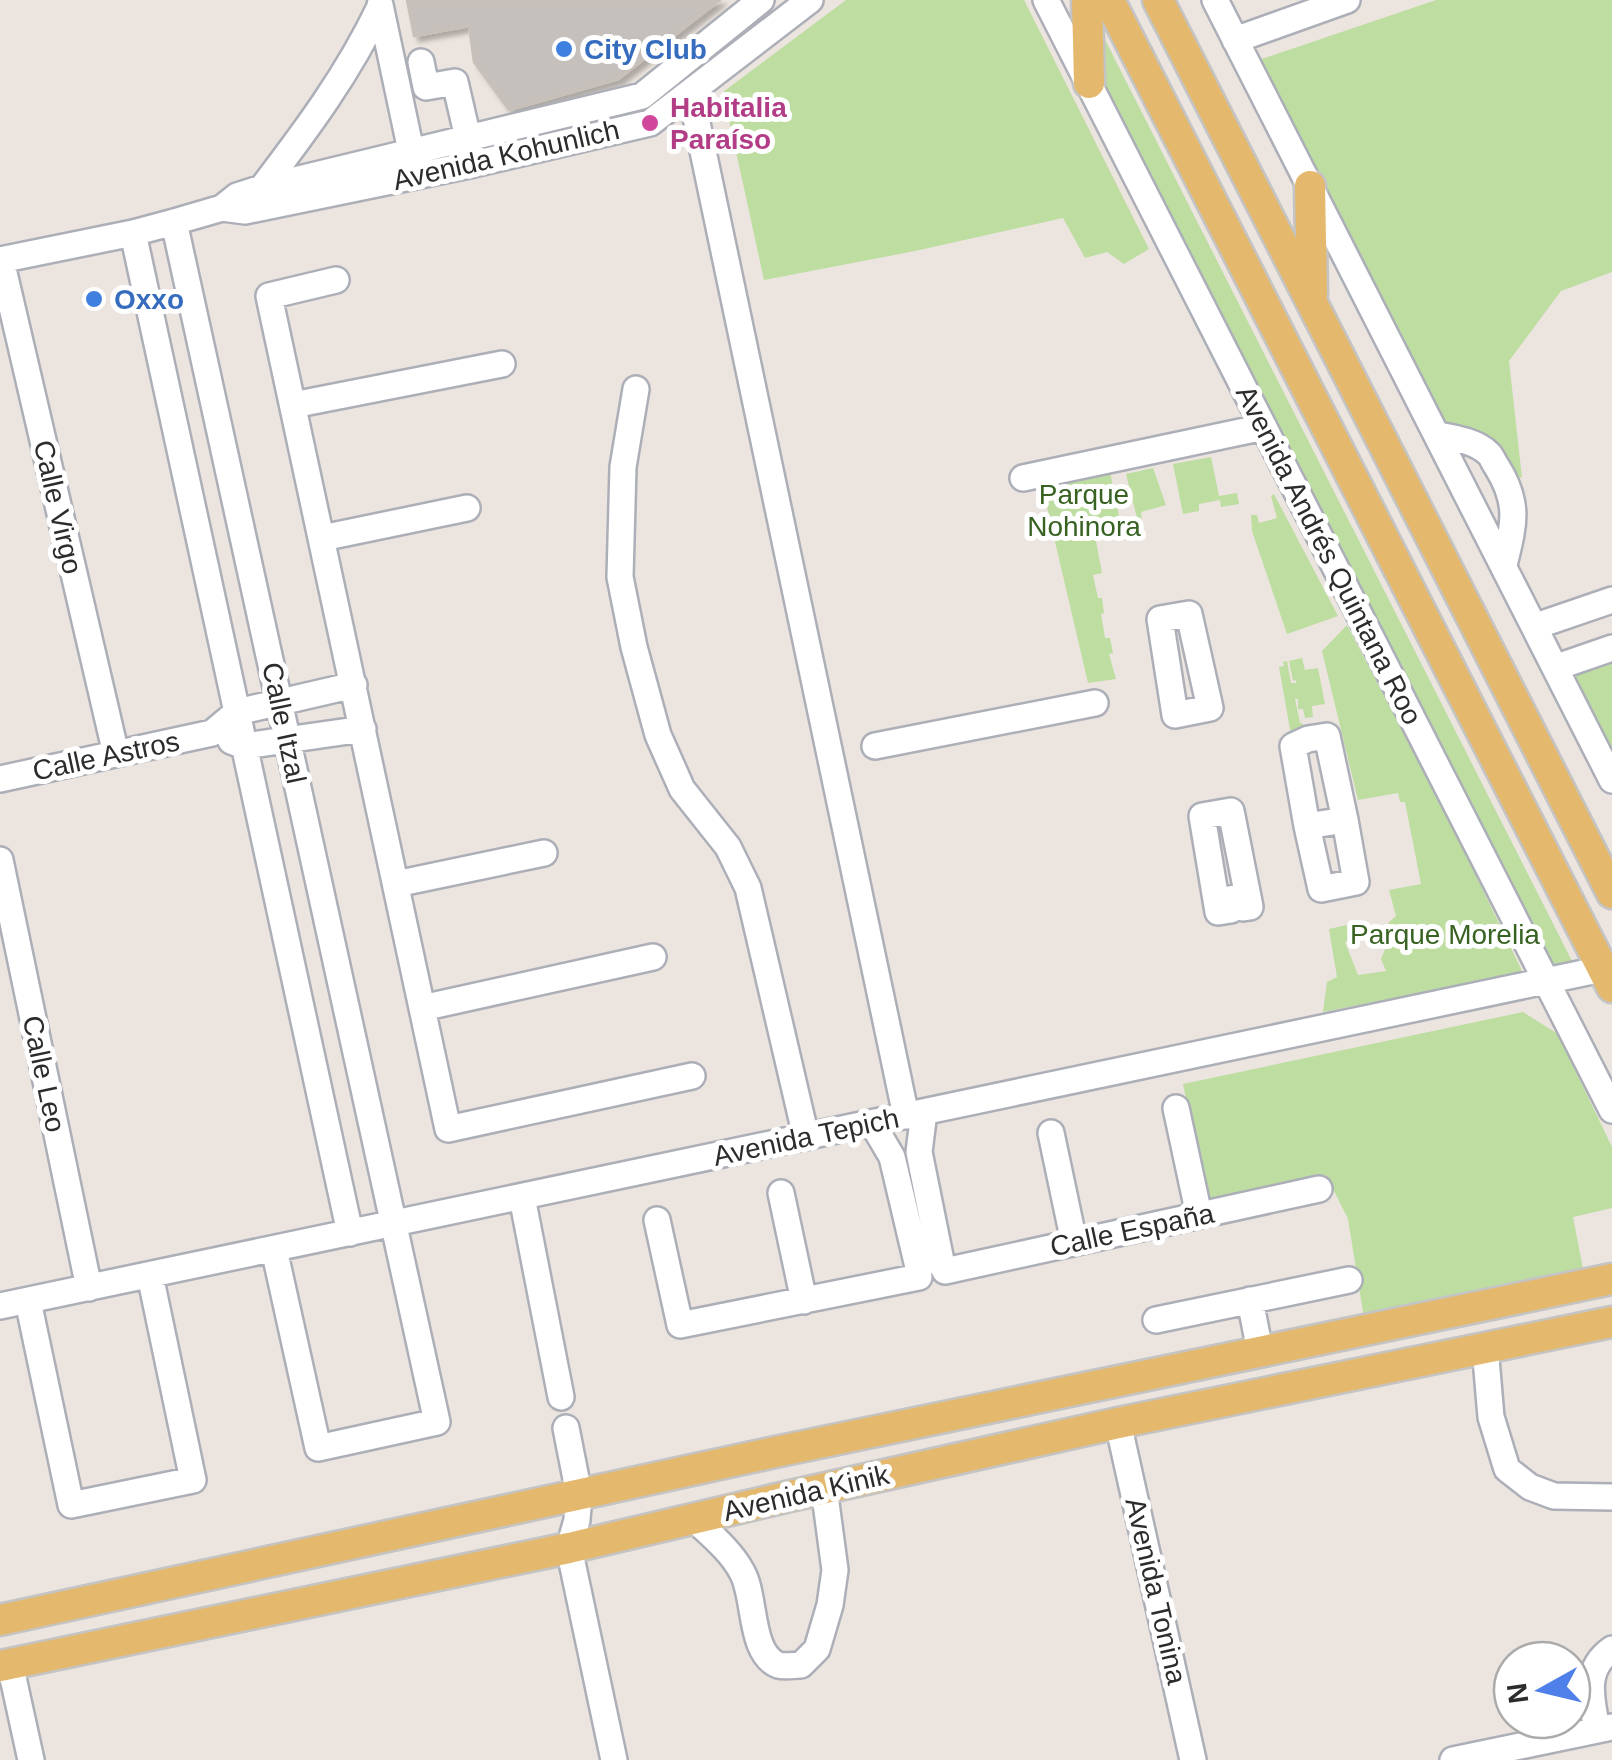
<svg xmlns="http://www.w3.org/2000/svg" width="1612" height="1760" font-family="Arial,sans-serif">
  <defs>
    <filter id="shadow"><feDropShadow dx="5" dy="5" stdDeviation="2.5" flood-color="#0004"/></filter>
  </defs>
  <rect width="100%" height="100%" fill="#ece5df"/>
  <path fill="#bddda1" d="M846 0H1024L1149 249 1124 264 1107 252 1085 258 1063 218 915 251 764 280 723 92Z
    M1436 0H1612V272L1561 291 1509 361 1522 478 1454 438 1259 60Z
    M1095 20 1573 963 1548 970 1104 88Z
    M1211 457 1219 496 1237 493 1239 504 1221 507 1220 500 1199 504V511L1183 514 1173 464Z
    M1153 468 1166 505 1141 512 1142 521 1138 522 1126 474Z
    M1110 472 1123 536 1096 541 1102 573 1093 575 1098 598H1102L1104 613 1101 614 1105 638H1110L1113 653 1109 654 1116 679 1088 683 1042 486Z
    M1274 494 1338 616 1287 634 1252 531 1251 515H1257L1259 523 1277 518 1271 496Z
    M1347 625 1451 824 1523 973 1323 1012 1327 982 1337 977 1329 929 1347 925 1349 940 1345 942 1358 975 1386 971 1381 959 1391 935 1388 923 1396 916 1389 890 1421 884 1405 802H1400L1398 793 1358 800 1322 651Z
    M1302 658 1305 670 1318 668 1325 704 1312 706 1313 717 1305 718 1303 709H1298V699H1295L1300 723 1303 724 1305 731 1293 746 1279 667 1284 666 1283 662 1287 661 1291 683H1296V680L1293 681 1289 661Z
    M1612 661V772L1566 678Z
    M1523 1012 1558 1034 1612 1147V1208L1573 1217 1583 1269 1364 1318 1348 1219 1326 1175 1208 1202 1183 1084Z"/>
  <path fill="#c5c0bb" stroke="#c7c0b9" stroke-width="2.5" filter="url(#shadow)" d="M407 0H720L618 79 509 110 474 62 469 26 414 36Z"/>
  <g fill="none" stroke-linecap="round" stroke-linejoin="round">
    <g stroke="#acafb7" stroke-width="30">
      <path id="minor" d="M1046 0 1612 1110
        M1215 0 1612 780
        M380 5 411 151
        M1235 40 1347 0
        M421 62 426 87 455 82 471 151
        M691 94 906 1116
        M263 191 262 188C307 129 348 74 380 7
        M222 208 245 211 474 164 650 123 810 0
        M174 222 437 1422 318 1448 274 1249
        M133 233 350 1233
        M0 260 133 233 174 222 222 208 237 196 262 188 642 96 761 0
        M1 260 116 754
        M336 280 269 296 448 1129 692 1076
        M636 389 623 467 620 577 634 647 658 735 682 789 728 847 748 888 806 1137
        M293 405 502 364
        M1438 435C1454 438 1476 441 1489 454 1492 457 1494 463 1497 467 1520 504 1514 524 1504 565
        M1023 478 1264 427
        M322 538 467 508
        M1189 614 1210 708 1175 715 1160 619Z
        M1536 626 1612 600
        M1557 667 1612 648
        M1327 736 1345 820 1307 826 1293 746 1308 739Z
        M231 741 244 746 363 729
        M875 746 1095 703
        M0 779 212 733 237 712 354 685
        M1231 811 1250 907 1243 908 1241 897 1229 899 1231 910 1218 912 1202 816Z
        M1345 820 1356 882 1321 889 1307 826Z
        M0 860 89 1288
        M396 884 544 853
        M422 1008 653 957
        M1176 1108 1199 1215
        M924 1112 919 1152 942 1266
        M872 1123 892 1157 919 1271
        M1051 1133 1074 1242
        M781 1193 804 1301
        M522 1197 561 1397
        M657 1220 680 1325 919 1277
        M945 1271 1319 1189
        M1250 1300 1260 1351
        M28 1301 71 1505 193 1480 150 1275
        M0 1306 1612 967
        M1156 1320 1349 1280
        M1485 1347 1491 1417 1507 1469 1530 1487 1554 1496 1612 1497
        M1118 1423 1193 1760
        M566 1428 579 1494 577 1520 569 1548 614 1760
        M694 1519C711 1535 731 1551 742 1572 756 1596 749 1653 778 1665 785 1667 794 1665 801 1665L817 1649 830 1605 835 1570 824 1488
        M10 1664 31 1760
        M1597 1730C1592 1700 1582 1670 1612 1649
        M1453 1760 1612 1727"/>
    </g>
    <g stroke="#c4c4c4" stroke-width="35">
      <path id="major" d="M1087 0 1089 83
        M1109 0 1612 987
        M1158 0 1612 893
        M1310 186 1312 294
        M0 1620 780 1451 1612 1279
        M0 1666 569 1548 790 1496 1118 1423 1612 1322"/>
    </g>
    <use href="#minor" stroke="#fff" stroke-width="25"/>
    <use href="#major" stroke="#e4b96d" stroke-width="30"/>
  </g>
  <g fill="#3f7fe0" stroke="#fff" stroke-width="4">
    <circle cx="564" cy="49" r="10"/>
    <circle cx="94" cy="299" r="10"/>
  </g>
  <circle fill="#d1479c" stroke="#fff" stroke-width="4" cx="650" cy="123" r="10"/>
  <g text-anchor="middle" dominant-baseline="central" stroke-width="10" stroke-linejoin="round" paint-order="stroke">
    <g font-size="28" font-weight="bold" fill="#366cbe" stroke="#fff" text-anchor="start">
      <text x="584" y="49">City Club</text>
      <text x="114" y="299">Oxxo</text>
    </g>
    <g font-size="28" font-weight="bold" fill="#b23c85" stroke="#fff" text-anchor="start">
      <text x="670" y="107">Habitalia<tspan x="670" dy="32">Paraíso</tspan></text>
    </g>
    <g font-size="28" fill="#2c2c2c" stroke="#fff">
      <text transform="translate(506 155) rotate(-13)">Avenida Kohunlich</text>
      <text transform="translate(58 507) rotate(77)">Calle Virgo</text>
      <text transform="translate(1329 555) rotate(63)">Avenida Andrés Quintana Roo</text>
      <text transform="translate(284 723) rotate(78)">Calle Itzal</text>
      <text transform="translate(106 756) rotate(-12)">Calle Astros</text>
      <text transform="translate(44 1074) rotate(78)">Calle Leo</text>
      <text transform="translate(806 1137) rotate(-12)">Avenida Tepich</text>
      <text transform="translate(1132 1230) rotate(-12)">Calle España</text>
      <text transform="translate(806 1493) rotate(-13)">Avenida Kinik</text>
      <text transform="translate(1156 1591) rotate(77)">Avenida Tonina</text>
    </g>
    <g font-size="28" fill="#376222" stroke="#fff">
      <text x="1084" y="494">Parque<tspan x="1084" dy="32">Nohinora</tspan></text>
      <text x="1445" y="934">Parque Morelia</text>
    </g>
  </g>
  <g transform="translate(1542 1690) rotate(262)"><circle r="48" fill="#ffffff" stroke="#ababab" stroke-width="2.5"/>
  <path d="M0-8L18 38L0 25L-18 38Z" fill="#4f7fe9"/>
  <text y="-15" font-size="28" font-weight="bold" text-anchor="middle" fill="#2c2c2c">N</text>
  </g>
</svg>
